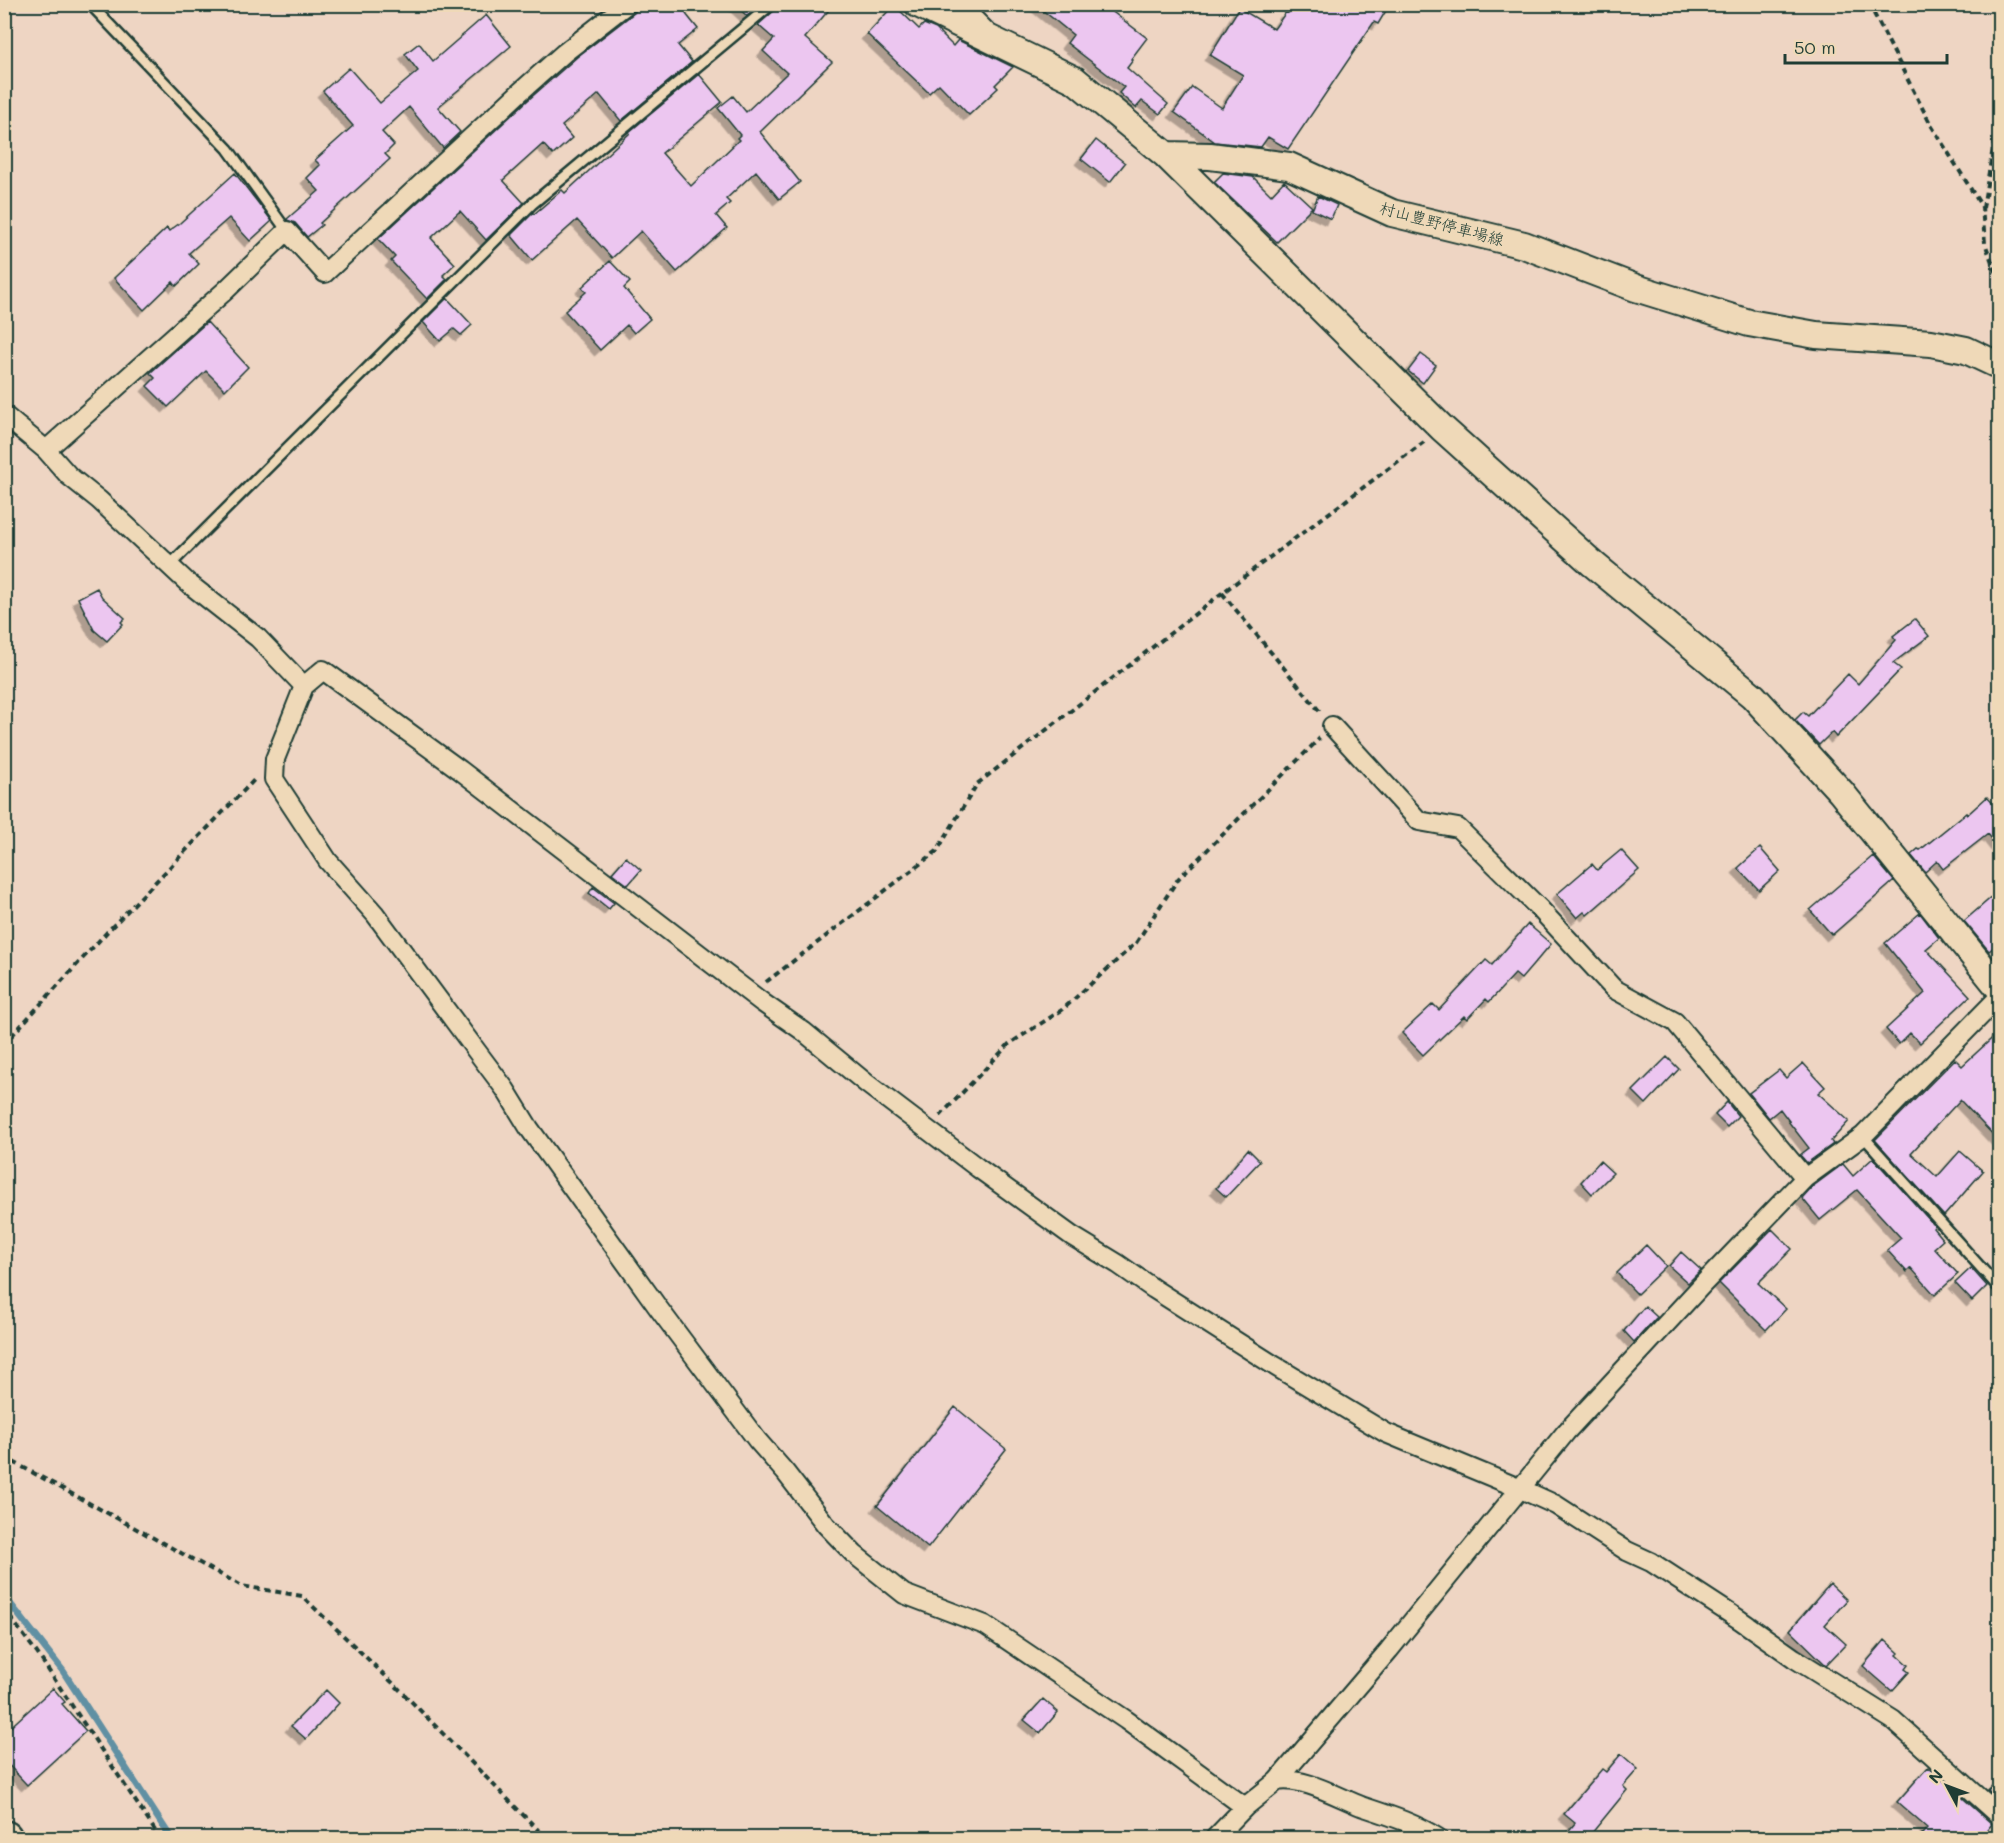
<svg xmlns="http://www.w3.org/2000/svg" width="2004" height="1843" font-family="Mali,'Klee One',sans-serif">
  <defs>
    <filter id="shadow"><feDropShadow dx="-5.5" dy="5.5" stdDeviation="0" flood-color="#0004"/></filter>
  </defs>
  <rect width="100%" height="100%" fill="#eed5c3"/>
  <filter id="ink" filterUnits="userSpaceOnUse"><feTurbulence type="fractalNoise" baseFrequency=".0167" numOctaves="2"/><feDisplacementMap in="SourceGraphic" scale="12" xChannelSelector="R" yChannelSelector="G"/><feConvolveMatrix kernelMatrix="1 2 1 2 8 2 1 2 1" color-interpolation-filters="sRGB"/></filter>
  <g filter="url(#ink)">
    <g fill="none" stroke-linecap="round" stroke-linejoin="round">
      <path stroke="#6190a3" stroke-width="7" d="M4 1596 63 1671 171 1838"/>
    </g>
    <path fill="#ecc6f0" stroke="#1f3d34" stroke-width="1.5" filter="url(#shadow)" d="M642 4H697L686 14 698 29 678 45 692 62 621 121 599 94 562 126 572 138 553 155 543 144 503 180 524 203 486 240 460 211 431 238 455 264 443 275 447 279 427 299 391 261 395 257 378 239 527 101 577 57 634 13Z
      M734 4H761L747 16Z
      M779 4H834L805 38 832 62 760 132 800 182 779 199 756 171 726 199 730 203 716 215 727 228 677 272 641 231 612 258 577 220 532 260 511 235 533 213 534 214 562 190 565 193 630 133 629 132 699 74 722 102 662 153 691 186 739 140 737 138 740 135 718 108 733 96 746 112 787 73 763 51 774 39 758 25 776 9Z
      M1035 4H1102L1147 38 1131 59 1133 60 1127 68 1168 104 1160 114 1142 101 1136 108 1119 93 1124 87 1067 43 1073 35Z
      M1293 4H1390L1378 24 1374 22 1288 149 1268 137 1261 147 1215 142 1174 112 1192 87 1222 108 1243 75 1210 55 1239 8 1274 29 1286 12 1288 13Z
      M894 5 919 29 924 24 936 29 953 46 958 40 1013 67 995 85 998 88 969 115 939 84 929 93 867 34Z
      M486 15 511 46 438 107 460 132 443 148 409 107 382 132 394 145 385 154 390 159 320 223 322 225 307 237 295 223 287 220V219L319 191 307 178 320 165 315 160 353 126 323 91 349 68 380 103 418 71 405 54 419 43 433 61Z
      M1096 140 1125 163 1110 182 1081 159Z
      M235 173 272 221 250 241 229 218 189 253 199 264 176 286 173 282 144 310 114 278 167 228 169 231 180 223Z
      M1223 173 1253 177 1271 195 1284 181 1312 207 1277 242 1214 182Z
      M1318 196 1337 205 1331 219 1312 210Z
      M610 261 630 282 624 288 650 319 634 333 627 325 600 350 565 311 586 292 582 287Z
      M447 298 472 325 461 335 454 329 440 341 423 322Z
      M207 322 248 367 225 390 206 371 168 407 147 386 155 378 150 373Z
      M1421 354 1436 365 1423 383 1408 371Z
      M97 588 102 597 125 618 121 622 123 624 107 641 94 630 78 598Z
      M1915 619 1929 636 1893 663 1901 669 1836 737 1832 732 1819 745 1795 720 1803 712 1808 716 1848 674 1858 684 1896 640 1893 636Z
      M1987 797 2000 811V849L1988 834 1943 869 1937 861 1925 872 1911 855 1918 849 1920 850 1966 813 1967 815Z
      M1760 848 1780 871 1759 890 1738 868Z
      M1621 850 1639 870 1587 915 1584 912 1577 918 1557 894 1592 864 1597 870Z
      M1873 856 1894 881 1832 935 1810 910Z
      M626 857 641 870 628 885 612 873Z
      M593 887 614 903 609 909 589 893Z
      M2000 890V942L1989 951 1964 921Z
      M1920 913 1939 938 1926 949 1970 996 1920 1043 1910 1033 1899 1044 1886 1029 1925 993 1885 943Z
      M1528 924 1551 944 1521 979 1515 974 1489 1002 1486 999 1467 1019 1464 1016 1423 1055 1402 1033 1433 1004 1439 1010 1486 960 1492 965Z
      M2000 1031V1142L1960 1100 1911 1153 1937 1177 1960 1151 1983 1171 1944 1216 1875 1140 1955 1059 1962 1066Z
      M1667 1057 1679 1069 1646 1104 1633 1091Z
      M1803 1063 1825 1087 1818 1093 1849 1121 1831 1141 1833 1144 1807 1163 1800 1155 1809 1148 1788 1121H1789L1780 1109 1769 1118 1749 1093 1779 1070 1786 1078Z
      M1727 1102 1738 1116 1727 1127 1715 1115Z
      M1248 1149 1260 1161 1226 1197 1216 1188Z
      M1873 1158 1935 1226 1933 1228 1943 1240 1934 1248 1958 1274 1935 1295 1911 1268 1907 1272 1887 1250 1901 1238 1857 1190 1820 1220 1802 1198 1812 1187 1843 1164 1853 1176Z
      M1600 1161 1613 1173 1592 1194 1581 1182Z
      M1772 1229 1792 1249 1758 1283 1786 1309 1766 1330 1719 1283Z
      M1646 1245 1666 1266 1637 1294 1617 1273Z
      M1681 1252 1701 1270 1688 1283 1669 1266Z
      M1971 1268 1987 1286 1972 1301 1955 1283Z
      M1645 1306 1657 1317 1634 1342 1624 1331Z
      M955 1407 1006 1449 928 1548 877 1506Z
      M1830 1584 1847 1600 1825 1625 1846 1644 1826 1665 1790 1630Z
      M1885 1640 1899 1653 1897 1655 1908 1665 1905 1669 1909 1672 1892 1691 1863 1666Z
      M53 1688 65 1702 62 1704 86 1731 27 1785 4 1760V1733Z
      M326 1690 339 1703 306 1739 291 1726Z
      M1043 1699 1058 1712 1040 1733 1024 1720Z
      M1621 1754 1638 1769 1623 1786 1627 1790 1587 1839H1562L1575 1823 1564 1814 1602 1769 1606 1772Z
      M1928 1767 1992 1824 1980 1839H1918L1927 1828 1897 1802Z
      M2000 1778V1800L1988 1790Z"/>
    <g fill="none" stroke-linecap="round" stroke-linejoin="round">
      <g stroke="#1f3d34" stroke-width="14">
        <path id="lane" d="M90 4 228 149 287 231
          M169 566 532 204 772 4
          M1863 1136 2000 1289"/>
      </g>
      <g stroke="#1f3d34" stroke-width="22">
        <path id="street" d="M959 4 986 31
          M4 415 46 450 69 476 99 500 188 583 258 638 304 686
          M46 450 226 290 287 231 325 273 519 93 564 53 627 4
          M1332 726 1419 821 1458 828 1540 909 1614 989 1675 1022 1805 1178
          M1277 1781C1302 1776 1338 1797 1361 1806 1388 1815 1414 1823 1438 1838
          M1245 1807 1126 1720 985 1625 904 1594 854 1554 826 1525 785 1472 757 1440 659 1309 529 1128 505 1089 478 1053 375 914 328 861 274 779 275 759 304 686 323 670 460 770 763 1003 803 1031 866 1083 978 1168 1072 1236 1118 1264 1154 1289 1275 1366 1386 1433 1521 1489 1556 1505 1627 1551 1651 1562 1740 1620 1794 1658 1893 1720 2000 1816
          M1215 1838 1245 1807 1277 1781 1389 1650 1566 1432 1703 1284 1805 1178 1863 1136 2000 996"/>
      </g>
      <g stroke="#1f3d34" stroke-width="30">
        <path id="secondary" d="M918 4 1075 80 1166 155 1442 428 1593 564 1753 696 1841 792 2000 989
          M1166 155 1210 156 1289 166 1392 213 1524 245 1636 288 1749 323 1816 335 1931 343 1966 350 2000 366"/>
      </g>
      <g stroke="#1f3d34" stroke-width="38">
        <path id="highway" d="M4 1838H5"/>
      </g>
      <path stroke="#1f3d34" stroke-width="4" stroke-dasharray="6 4.5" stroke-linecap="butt" d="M1869 4 1931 125 1982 207 1985 243 2000 284
        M1983 208 2000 106
        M1222 593 1321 713
        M766 982 937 851 977 784 1222 593 1424 442
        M4 1044 107 932 255 779
        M940 1116 1009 1044 1062 1010 1136 943 1178 879 1320 738
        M4 1457 242 1586 302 1596 396 1686 546 1838
        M4 1609 37 1653 160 1838"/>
      <use href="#lane" stroke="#efd9b8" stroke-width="9"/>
      <use href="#street" stroke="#efd9b8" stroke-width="18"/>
      <use href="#secondary" stroke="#efd9b8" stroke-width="26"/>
      <use href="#highway" stroke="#efd9b8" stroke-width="33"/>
    </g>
  </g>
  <g text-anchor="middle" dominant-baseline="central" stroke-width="6" stroke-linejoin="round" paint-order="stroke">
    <g font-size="16" fill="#1f3d34" stroke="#efd9b8">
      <text transform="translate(1442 223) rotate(15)">村山豊野停車場線</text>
    </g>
  </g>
  <rect width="2004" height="1843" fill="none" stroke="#efd9b8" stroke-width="24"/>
  <rect x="12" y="12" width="1980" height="1819" fill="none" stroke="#1f3d34" stroke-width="2" filter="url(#ink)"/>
  <g transform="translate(1947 1786) rotate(311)" stroke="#efd9b8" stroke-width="4.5" paint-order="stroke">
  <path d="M0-4.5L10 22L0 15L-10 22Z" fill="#1f3d34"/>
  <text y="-9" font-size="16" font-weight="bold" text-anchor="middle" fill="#1f3d34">N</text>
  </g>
  <path d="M1785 54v9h162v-9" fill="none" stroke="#1f3d34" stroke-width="3"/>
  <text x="1794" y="54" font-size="18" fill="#1f3d34" stroke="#efd9b8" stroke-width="4.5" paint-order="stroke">50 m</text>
</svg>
